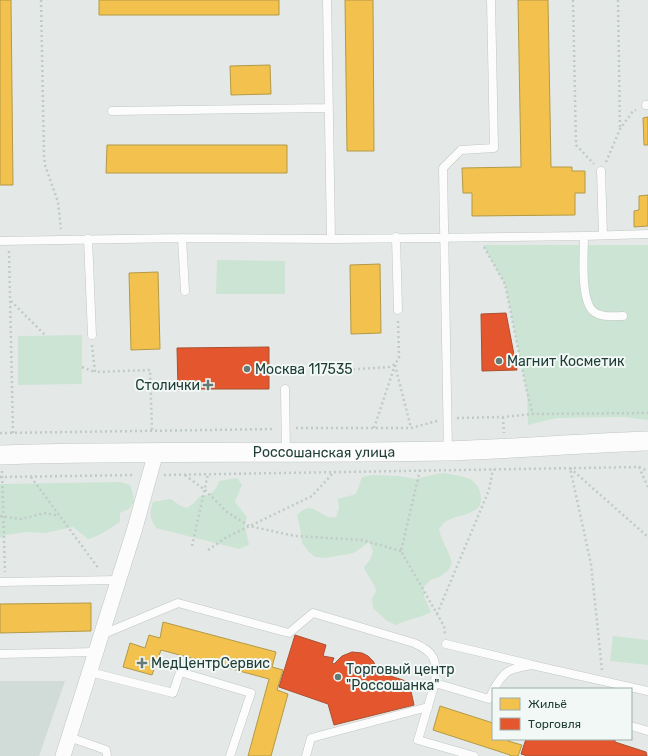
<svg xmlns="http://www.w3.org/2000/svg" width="648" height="756" font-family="Rubik,sans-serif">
  <rect width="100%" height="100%" fill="#e4e9e7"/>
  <path fill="#d1dbd7" d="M0 681H65L39 756H0Z"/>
  <path fill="#cce4d4" d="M483 245H648V420L623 417 557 418 528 425 527 392 505 284Z
    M217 260 285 261V294H216Z
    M82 335V384L18 385V336Z
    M445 473C460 477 475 475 480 492 487 517 457 513 445 522 443 523 441 527 439 529 441 541 449 550 452 563L448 571 439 577 430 580 424 587V596L431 612C420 618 408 619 396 625L387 621 373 608 372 599 376 591C374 581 367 577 364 567L370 560 373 551 369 542 354 553 325 558 315 557 308 551 302 543 301 533 297 515C311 502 313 510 326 516 329 518 333 517 336 517L339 508 338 499 356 494 362 477 372 475 399 476 416 479 436 474Z
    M237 478 242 485 235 502 247 517 245 526 249 545 239 549 156 528C150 519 149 513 153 502L171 499 179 505 187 508 194 503 200 496C211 495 216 492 219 481Z
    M121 482 130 485 133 494 134 502 129 509 120 513V522C110 528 100 536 88 539L73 527 45 533 26 532 6 535 0 538V484Z
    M613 636 648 640V665L610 661Z"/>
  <path fill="#f2c14e" stroke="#b39a47" d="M0 0H11L13 185H0Z
    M99 0H279V15H99Z
    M345 0H373L374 151H347Z
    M518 0H548L551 167H572V171H585V193H575V215L472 216V193H463L462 168 521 167Z
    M270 65 271 94 231 95 230 66Z
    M648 117V145H644L643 118Z
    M107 145H287V173H106Z
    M648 195V226L634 227V211L639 210V196Z
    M380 264 381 333 351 334 350 265Z
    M158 272 160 349 131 350 129 273Z
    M91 603V631L0 633V604Z
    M163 622 276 652 272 667 283 670 277 690 288 694 271 756H248L269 679 161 650 152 675 123 667 130 643 145 648 149 635 160 638Z
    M440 706 493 723V739H509L508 741 522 745 518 756H510V755L433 730Z"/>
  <path fill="#e4572e" stroke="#a95031" d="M506 313 517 370 482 371 481 314Z
    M269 347V389H178L177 348Z
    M295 635 326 645 323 656 334 658 332 663 334 664 342 656 352 652 362 653 368 656 373 661 377 668 378 672 409 682 414 705 334 725 328 704 279 687Z
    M526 739H615V742L646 752 647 756H527L521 754Z"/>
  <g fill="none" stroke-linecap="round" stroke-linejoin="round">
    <g stroke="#c1c6c4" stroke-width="9">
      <path id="service" d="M327 0 331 239
        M646 105H648
        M112 111 329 108
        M601 171 603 235
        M584 236C584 253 580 299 593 311 601 318 614 316 623 316
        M396 237 398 310
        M182 238 185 291
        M88 239 92 335
        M0 241 182 238 331 239 584 236 648 234
        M285 389 286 453
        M448 451 443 168 461 150 494 148 491 0
        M0 582 119 580
        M101 635 178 603 289 633 313 613 414 643C435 652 437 660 435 683
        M446 644 529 664
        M0 654 96 652
        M90 672 173 693 180 672 251 693 230 756
        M494 689C505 669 510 669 532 665L648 691
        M631 726 648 731
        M69 737 106 750 107 756
        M306 756 311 738 428 707
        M474 756 418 740 435 683 489 699 493 691"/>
    </g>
    <g stroke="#c1c6c4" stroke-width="16">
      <path id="minor" d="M63 756 135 528 156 452"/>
    </g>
    <g stroke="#c1c6c4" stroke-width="20">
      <g id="tertiary">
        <path id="s1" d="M0 455C149 450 298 454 446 451 514 449 581 443 648 441"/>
      </g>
    </g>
    <path stroke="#c0cac7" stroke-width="2.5" stroke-dasharray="2 3" stroke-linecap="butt" d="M41 0 44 155 45 165 58 202 61 229
      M573 0 576 145 594 164
      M618 0 620 129
      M606 162 620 129 633 111 636 110
      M484 247 505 284 527 392 533 414
      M9 251 13 433
      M11 301 46 336
      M92 345 95 372 150 370 152 431
      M395 365 411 428
      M82 367 95 372
      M343 370 389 367 395 364 399 358 398 320
      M503 417 504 433
      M457 418 503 417 533 414 648 413
      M296 428H411L437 421
      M374 428 395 365
      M0 433 275 429
      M639 467 648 487
      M420 470 401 551 444 626 445 634
      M2 471 5 572
      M164 475 639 467 648 471
      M185 475 205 490 227 512 249 526 295 536 362 540 401 551
      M0 477 135 475
      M31 477 99 569
      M0 516 21 519 45 513 59 516
      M192 546 208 474
      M208 550 227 537 312 496 334 472
      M437 614 489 490 493 469
      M602 670 591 564 570 468 648 537"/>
    <use href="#service" stroke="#fbfcfb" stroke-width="8"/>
    <use href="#minor" stroke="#fbfcfb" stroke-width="15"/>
    <use href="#tertiary" stroke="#fbfcfb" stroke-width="19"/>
  </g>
  <g fill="#657a75" stroke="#f1f8f5" stroke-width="1.5">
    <circle cx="499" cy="361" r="4"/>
    <circle cx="247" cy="369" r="4"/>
    <path d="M206 379h4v4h4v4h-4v4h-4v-4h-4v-4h4z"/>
    <path d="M140 657h4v4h4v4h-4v4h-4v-4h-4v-4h4z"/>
    <circle cx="338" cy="677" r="4"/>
  </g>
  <g text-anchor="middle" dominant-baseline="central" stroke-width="4" stroke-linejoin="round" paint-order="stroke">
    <g font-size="14" fill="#203e37" stroke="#f1f8f5" text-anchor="start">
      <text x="507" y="361">Магнит Косметик</text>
      <text x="255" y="369">Москва 117535</text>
      <text x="200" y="385" text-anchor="end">Столички</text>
      <text x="151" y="663">МедЦентрСервис</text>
      <text x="346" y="669">Торговый центр<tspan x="346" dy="16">"Россошанка"</tspan></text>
    </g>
    <g font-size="14" fill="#203e37" stroke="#f1f8f5">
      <text stroke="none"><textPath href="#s1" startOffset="324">Россошанская улица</textPath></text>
    </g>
  </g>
  <rect x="492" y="688" width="140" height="52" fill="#f1f8f5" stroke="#9daea9"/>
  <rect x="500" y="698" width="20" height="12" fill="#f2c14e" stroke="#9daea9"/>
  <text x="528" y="708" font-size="12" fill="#203e37">Жильё</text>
  <rect x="500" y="718" width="20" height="12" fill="#e4572e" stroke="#9daea9"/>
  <text x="528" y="728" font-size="12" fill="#203e37">Торговля</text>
</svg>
